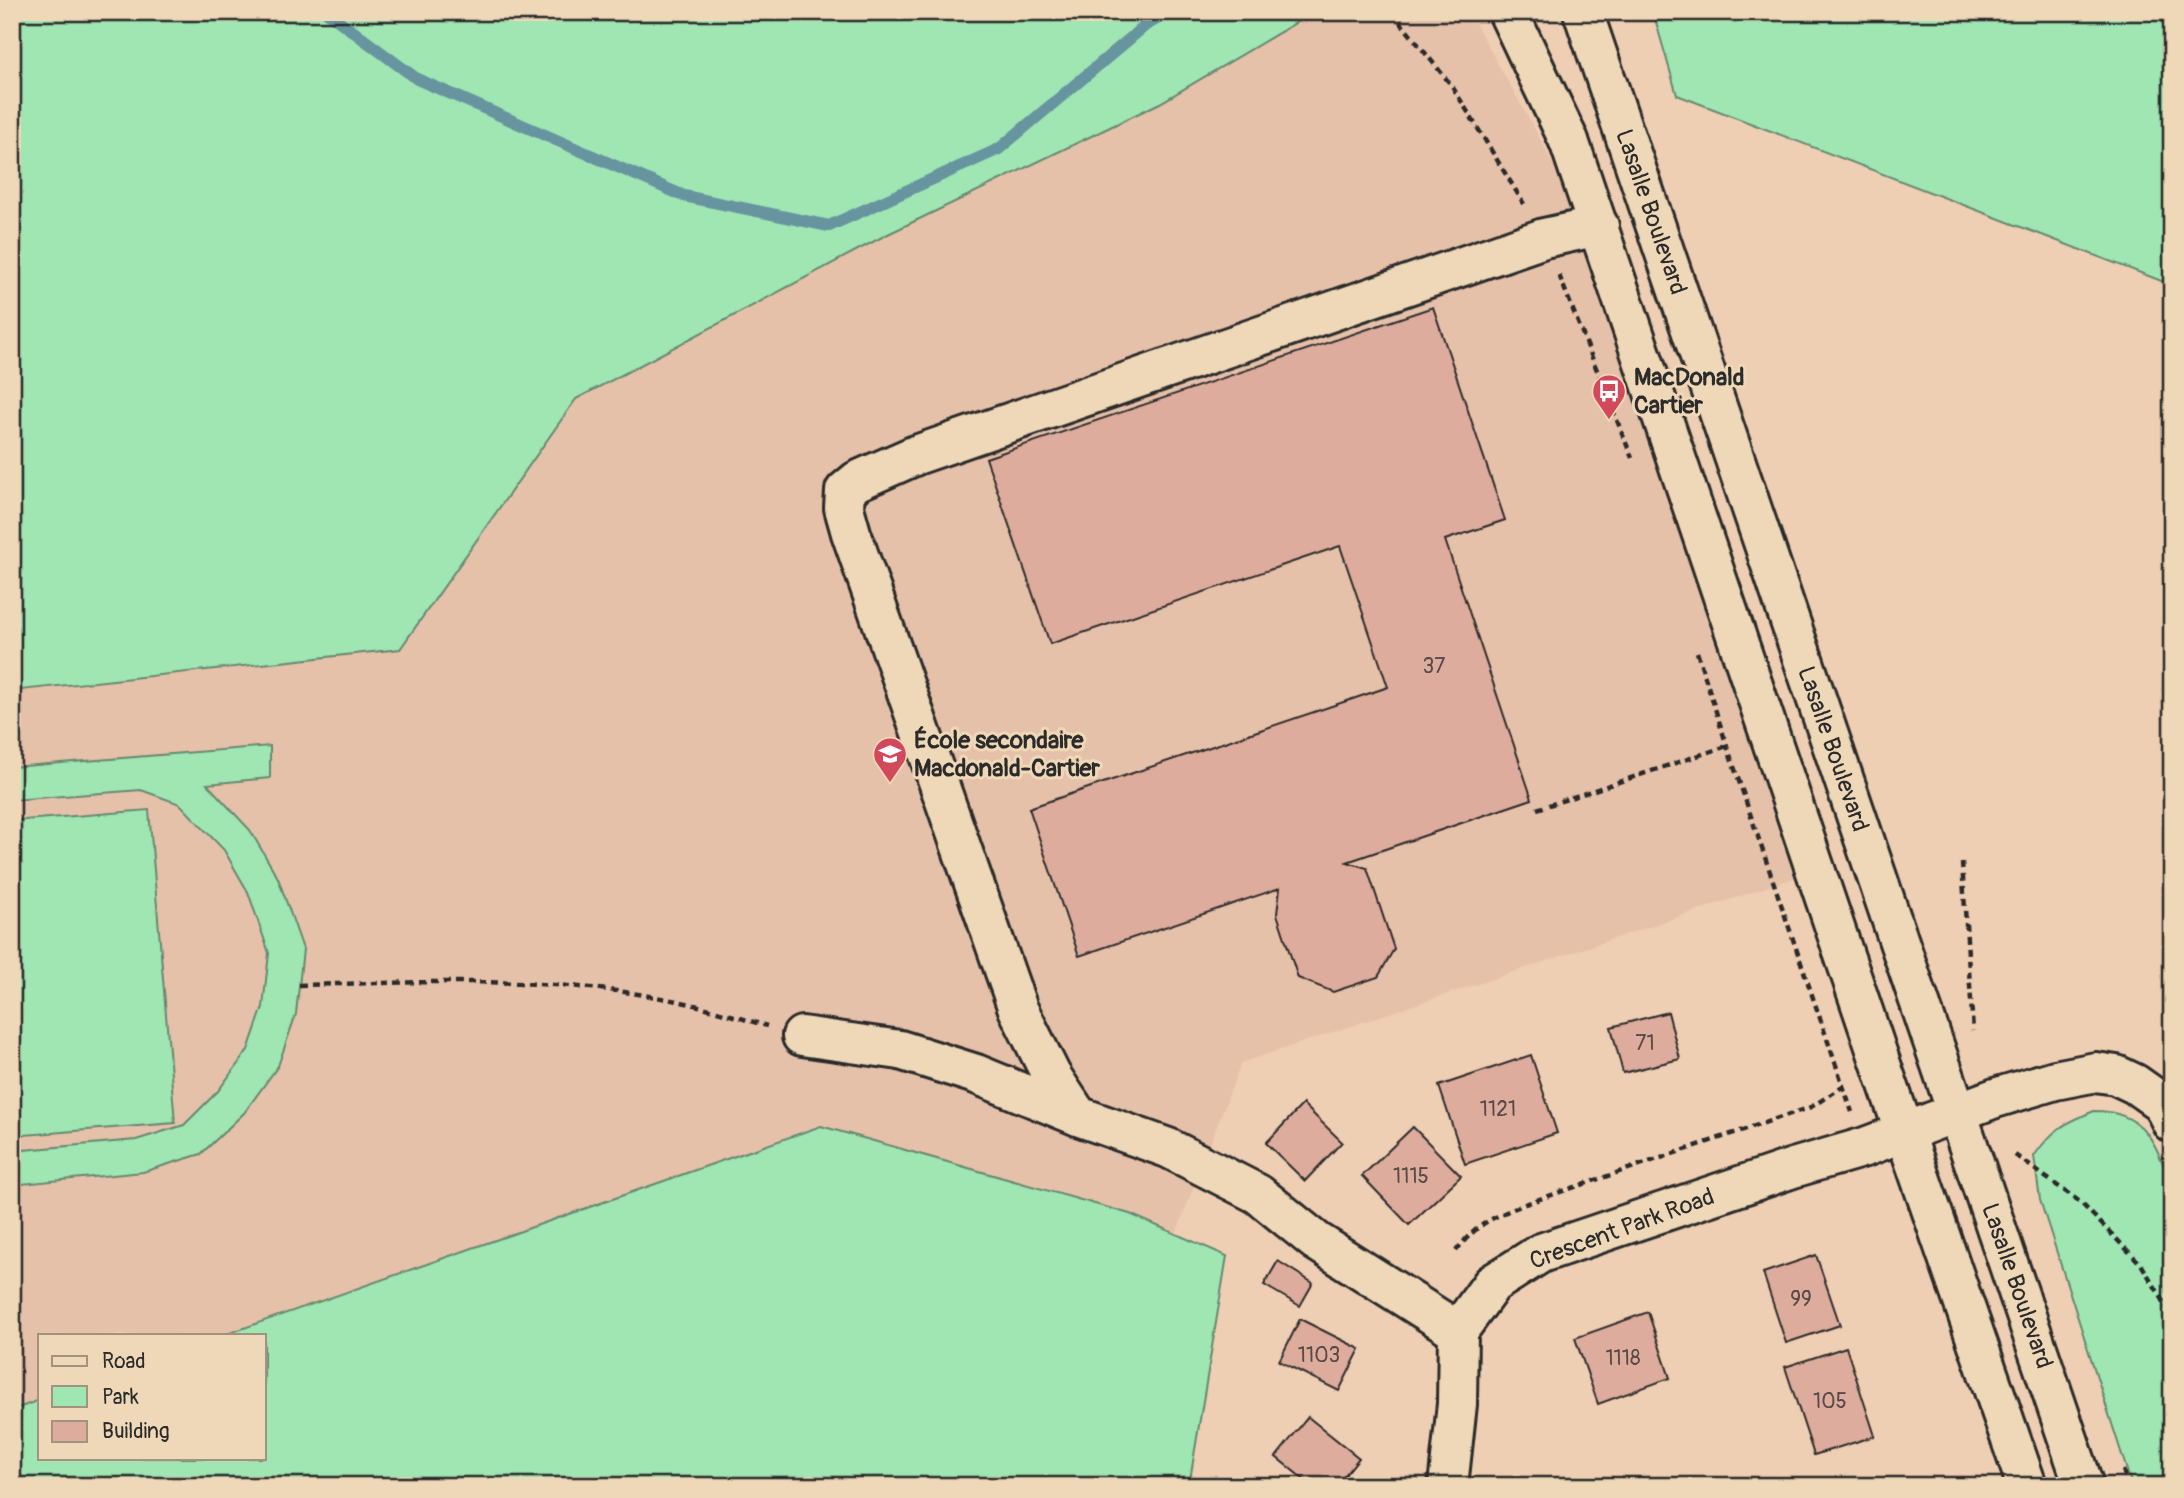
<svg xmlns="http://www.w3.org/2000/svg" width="2184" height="1498" font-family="Pangolin,sans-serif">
  <rect width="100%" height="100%" fill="#efcfb3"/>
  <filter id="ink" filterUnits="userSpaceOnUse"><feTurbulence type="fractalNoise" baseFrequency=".0143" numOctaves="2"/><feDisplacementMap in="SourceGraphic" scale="14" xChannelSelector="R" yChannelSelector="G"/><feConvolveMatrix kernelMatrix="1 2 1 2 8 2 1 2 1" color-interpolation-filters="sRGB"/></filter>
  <g filter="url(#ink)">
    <path fill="#e6c1a9" d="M1314 12H1469L1542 142 1568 195 1798 877 1241 1063 1176 1234 1130 1214 821 1126 224 1335H40V1400L12 1410V691L400 649 576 399 886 235 1160 103Z"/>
    <path fill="#9fe6b3" stroke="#65886f" stroke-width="2" d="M12 12H1314L1160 103 886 235 576 399 400 649 12 691Z
      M1653 12H2172V285L1677 95Z
      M270 746V778L207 784 250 830 278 878 303 949 296 1014 278 1066 244 1113 201 1154 143 1172 12 1185V1151L136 1140 184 1125 218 1091 248 1050 263 1007 269 953 248 892 224 850 180 804 141 790 12 800V767Z
      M149 810 175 1123 12 1136V821Z
      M2094 1111C2147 1111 2157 1146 2172 1189V1486H2132L2040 1200 2034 1156C2053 1129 2063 1124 2094 1111Z
      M821 1126 1130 1214 1227 1256 1189 1486H12V1410L40 1400V1458H264V1335H224Z"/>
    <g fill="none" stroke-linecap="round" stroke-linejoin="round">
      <path stroke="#66959f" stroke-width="12" d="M327 12 417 79 684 196 829 226 999 149 1146 25 1170 12"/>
    </g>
    <path fill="#deac9c" stroke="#2b2b2b" stroke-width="2" d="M1433 307 1505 520 1445 540 1532 799 1347 862 1367 868 1394 949 1378 977 1333 992 1298 978 1277 914 1280 888 1079 956 1029 808 1388 687 1340 546 1050 644 986 458Z
      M1668 1012 1680 1059 1623 1073 1611 1027Z
      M1531 1055 1557 1133 1465 1164 1439 1086Z
      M1303 1104 1342 1142 1305 1181 1266 1143Z
      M1413 1127 1461 1176 1409 1225 1362 1176Z
      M1816 1255 1840 1325 1786 1343 1763 1273Z
      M1278 1261 1313 1283 1300 1306 1264 1285Z
      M1648 1312 1670 1378 1598 1404 1575 1338Z
      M1300 1319 1360 1349 1339 1391 1279 1361Z
      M1846 1347 1875 1436 1814 1455 1785 1367Z
      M1308 1417 1359 1458 1336 1486H1312L1276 1457Z"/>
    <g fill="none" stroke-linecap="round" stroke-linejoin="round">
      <g stroke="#2b2b2b" stroke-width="44">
        <path id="minor" d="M802 1036 900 1050 976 1074 1078 1116
          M1458 1331 1316 1241 1258 1194 1168 1148 1078 1116 1051 1075 1018 1009 851 533 844 508 845 491 857 481 916 455 1544 238 1599 226
          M1448 1486 1457 1404 1458 1331 1492 1284 1541 1253 1793 1168 1865 1147 1995 1098 2055 1080 2096 1072 2116 1075 2135 1084 2162 1103 2172 1123"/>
      </g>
      <g stroke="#2b2b2b" stroke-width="44">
        <path id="major" d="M1583 12 2084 1486
          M1569 141 1885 1076 2027 1486"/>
      </g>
      <g stroke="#2b2b2b" stroke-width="44">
        <path id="highway" d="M1508 12 1569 141"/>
      </g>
      <path stroke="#2b2b2b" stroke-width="4.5" stroke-dasharray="7 5" stroke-linecap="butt" d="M1392 12 1452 86 1524 204
        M1559 275 1632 458
        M1697 652 1727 746 1852 1112
        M1537 809 1727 746
        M1962 863 1973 1031
        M299 985C428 982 559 975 686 1003 713 1009 740 1018 767 1026
        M2015 1155 2080 1202 2141 1264 2172 1315
        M1456 1251C1477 1223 1494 1217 1525 1204L1811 1107 1844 1086
        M2123 1470 2128 1486"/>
      <use href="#minor" stroke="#eed8b7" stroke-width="38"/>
      <use href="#major" stroke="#eed8b7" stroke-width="38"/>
      <use href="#highway" stroke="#eed8b7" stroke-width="38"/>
    </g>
  </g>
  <defs>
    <g id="bus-pin" transform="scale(1.75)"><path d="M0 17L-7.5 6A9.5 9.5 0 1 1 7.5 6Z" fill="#d1495b" stroke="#eed8b7"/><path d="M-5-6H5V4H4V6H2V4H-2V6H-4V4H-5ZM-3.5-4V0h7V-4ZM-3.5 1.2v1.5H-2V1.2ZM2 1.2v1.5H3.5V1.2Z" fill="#fff"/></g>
    <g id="school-pin" transform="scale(1.75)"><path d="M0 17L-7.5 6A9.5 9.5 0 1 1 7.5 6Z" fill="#d1495b" stroke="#eed8b7"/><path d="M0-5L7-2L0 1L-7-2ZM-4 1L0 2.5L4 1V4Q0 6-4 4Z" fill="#fff"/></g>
  </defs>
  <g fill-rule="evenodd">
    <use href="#bus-pin" x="1609" y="391"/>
    <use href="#school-pin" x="890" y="754"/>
  </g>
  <g text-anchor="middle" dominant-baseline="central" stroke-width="6" stroke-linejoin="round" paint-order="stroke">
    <g font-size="21" fill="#584b47">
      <text x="1434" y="666">37</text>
      <text x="1645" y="1043">71</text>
      <text x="1498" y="1109">1121</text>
      <text x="1411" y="1176">1115</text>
      <text x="1801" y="1299">99</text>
      <text x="1319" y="1355">1103</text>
      <text x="1623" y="1358">1118</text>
      <text x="1830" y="1401">105</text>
    </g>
    <g font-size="24" fill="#2b2b2b" stroke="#eed8b7">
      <text transform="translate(1651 212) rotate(71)">Lasalle Boulevard</text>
      <text transform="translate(1833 749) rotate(71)">Lasalle Boulevard</text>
      <text transform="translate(1622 1229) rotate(-20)">Crescent Park Road</text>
      <text transform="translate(2017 1286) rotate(71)">Lasalle Boulevard</text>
    </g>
    <g font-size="24" font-weight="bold" fill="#2b2b2b" stroke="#eed8b7" text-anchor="start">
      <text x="1634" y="377">MacDonald<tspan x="1634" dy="28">Cartier</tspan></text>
      <text x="914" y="740">École secondaire<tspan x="914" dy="28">Macdonald-Cartier</tspan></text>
    </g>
  </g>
  <rect width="2184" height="1498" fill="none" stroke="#eed8b7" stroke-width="42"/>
  <rect x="21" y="21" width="2142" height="1456" fill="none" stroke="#2b2b2b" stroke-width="2.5" filter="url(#ink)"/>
  <rect x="38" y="1334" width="228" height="126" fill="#eed8b7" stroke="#a0937f" stroke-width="2"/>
  <rect x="52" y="1356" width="35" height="10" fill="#eed8b7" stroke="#a0937f" stroke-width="2"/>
  <text x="102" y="1368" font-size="21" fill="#2b2b2b">Road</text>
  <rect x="52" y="1386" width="35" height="21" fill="#9fe6b3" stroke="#a0937f" stroke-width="2"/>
  <text x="102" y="1404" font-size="21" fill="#2b2b2b">Park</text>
  <rect x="52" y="1421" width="35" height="21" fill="#deac9c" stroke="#a0937f" stroke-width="2"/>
  <text x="102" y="1438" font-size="21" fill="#2b2b2b">Building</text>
</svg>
